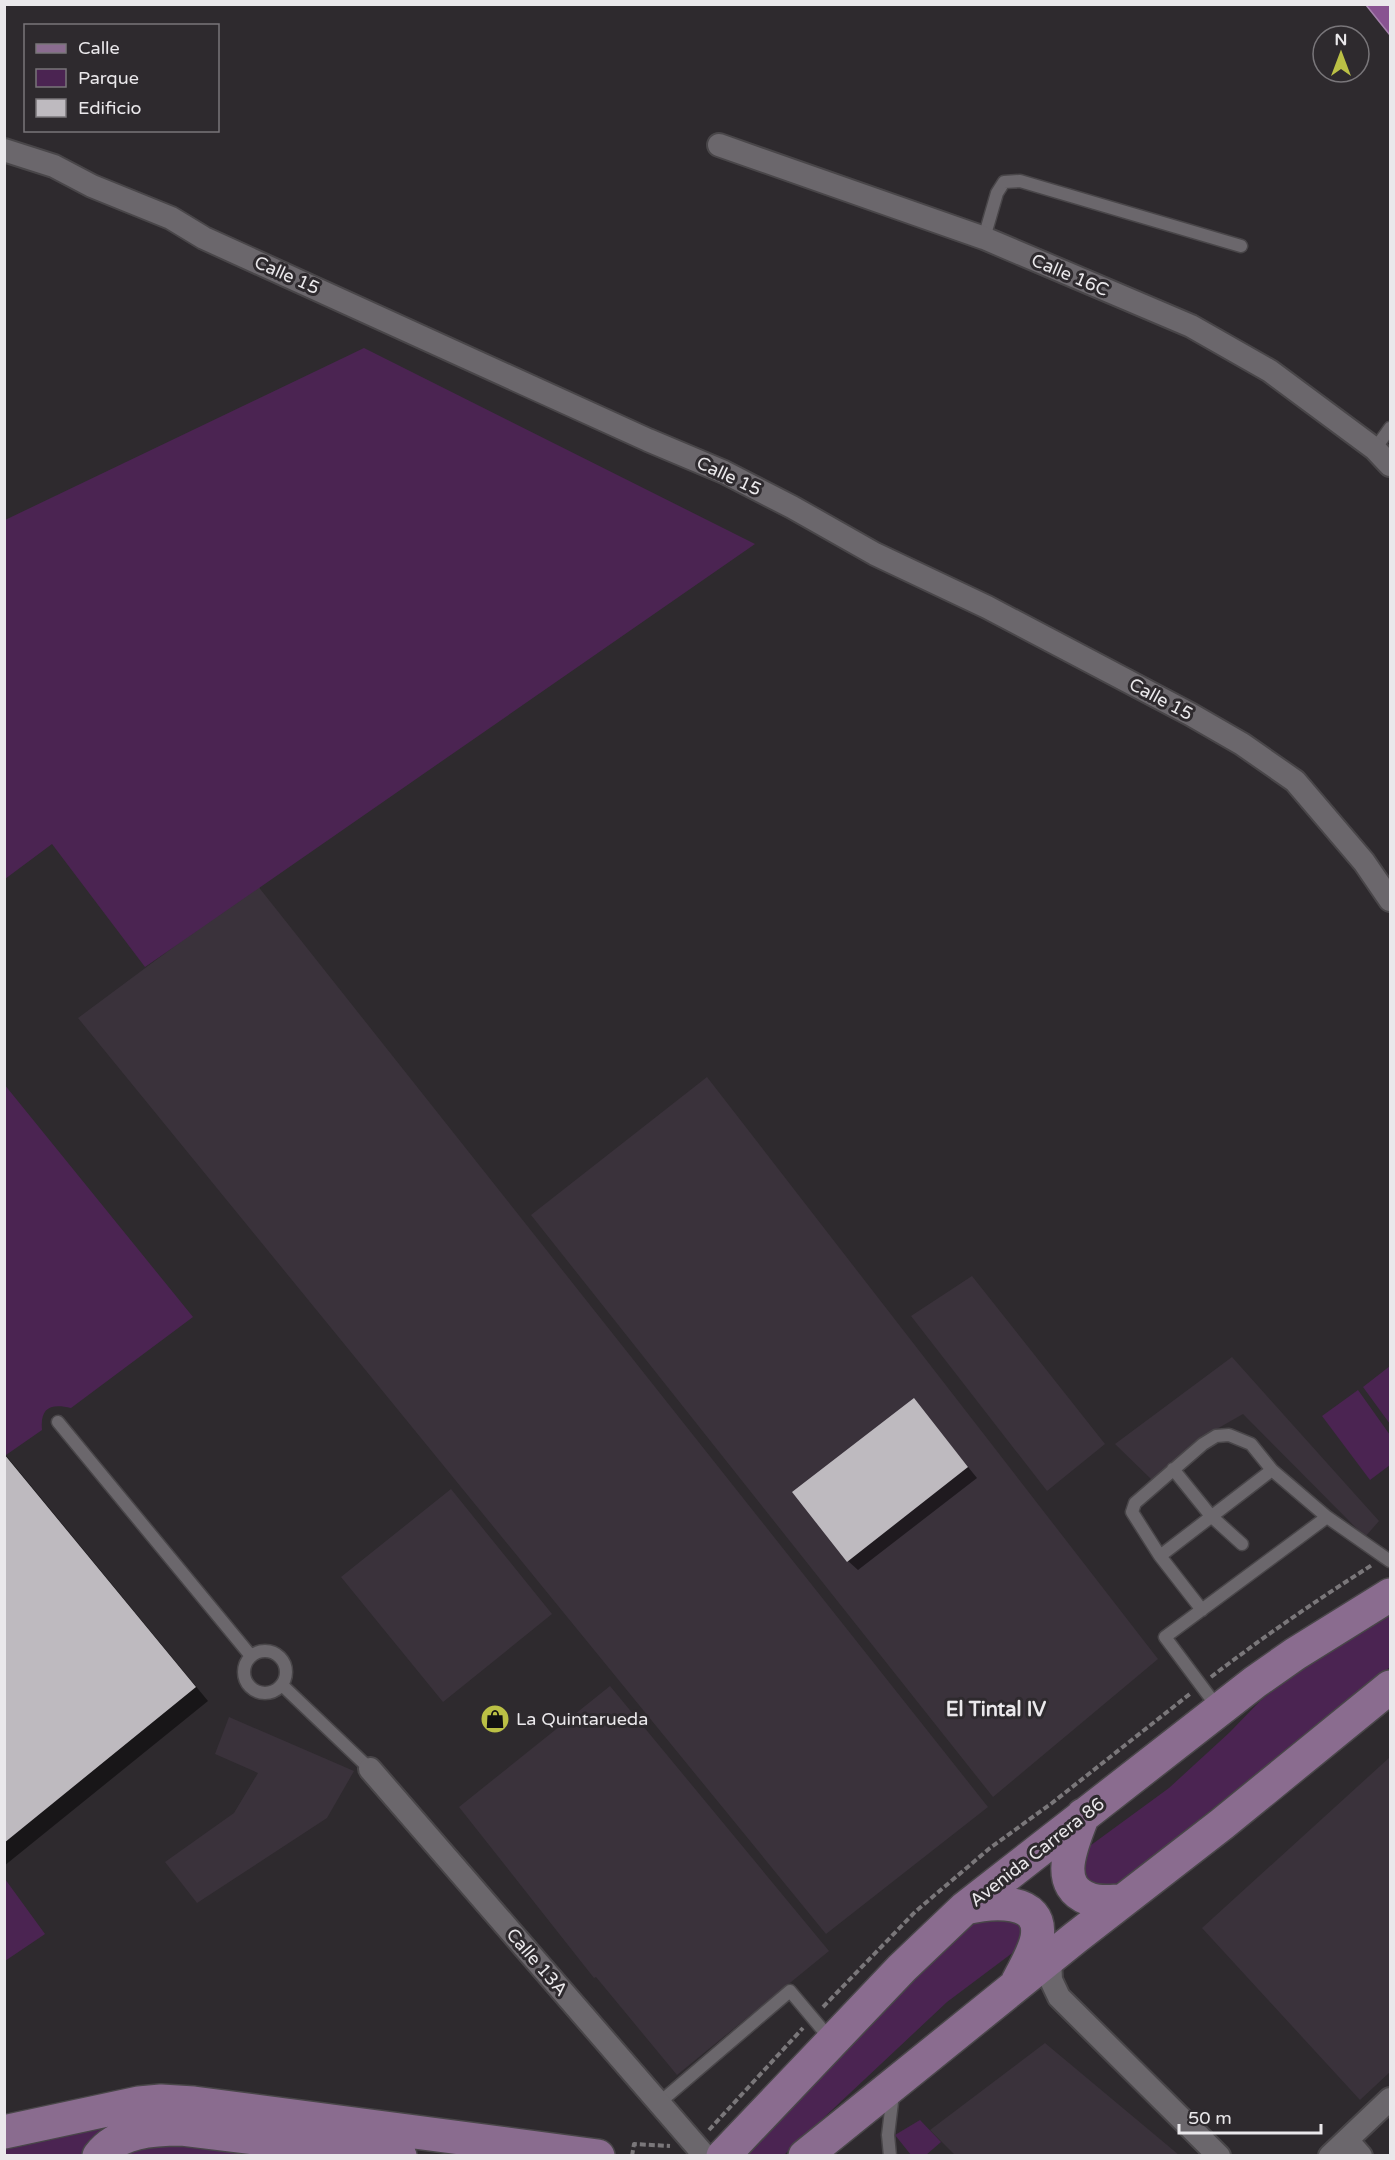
<svg xmlns="http://www.w3.org/2000/svg" width="1395" height="2160" font-family="'Varela Round',sans-serif">
  <rect width="100%" height="100%" fill="#2e2a2e"/>
  <path fill="#3a323b" d="M257 885 988 1807 826 1934 78 1018Z
    M707 1077 1158 1659 993 1797 531 1215Z
    M972 1276 1105 1444 1047 1491 911 1316Z
    M1232 1357 1379 1521 1365 1537 1243 1414 1194 1442 1152 1480 1115 1444Z
    M451 1489 552 1614 443 1702 341 1577Z
    M610 1686 829 1951 677 2075 596 1977 594 1978 459 1807Z
    M229 1717 354 1771 327 1818 197 1903 165 1862 234 1813 258 1773 215 1754Z
    M1390 1757V2072L1360 2100 1202 1928Z
    M1045 2043 1179 2155H955L930 2130Z"/>
  <path fill="#4b2452" d="M364 348 755 544 145 967 52 844 5 879V520Z
    M4 1084 193 1317 71 1408C50 1403 40 1408 42 1430L6 1455Z
    M1390 1366V1424L1363 1387Z
    M1358 1390 1390 1435V1465L1370 1480 1322 1416Z
    M1390 1607V1667L1128 1876 1108 1889H1096L1080 1871 1087 1848 1169 1788 1230 1732 1260 1701 1308 1662Z
    M5 1879 45 1934 5 1961H4Z
    M998 1912 1024 1927 1023 1945 947 2002 784 2155 745 2156 937 1956 976 1921Z
    M196 2118 119 2122 81 2155 5 2156V2138L75 2124Z
    M920 2120 941 2142 926 2155H911L895 2135Z
    M158 2141 321 2156H119Z"/>
  <path fill="#885391" stroke="#a580ac" stroke-width="1.5" d="M1366 5H1390V35Z"/>
  <path fill="#0007" d="M914 1400 977 1478 858 1570 848 1561Z
    M4 1453 208 1701 4 1866Z"/>
  <path fill="#bebabf" d="M914 1398 968 1467 847 1562 792 1492Z
    M4 1454 196 1687 4 1843Z"/>
  <g fill="none" stroke-linecap="round" stroke-linejoin="round">
    <g stroke="#494649" stroke-width="15">
      <path id="service" d="M984 238 997 193 1004 182 1020 181 1241 246
        M1375 449 1390 428
        M58 1422 251 1656
        M1173 1469 1211 1516 1242 1544
        M1160 1556 1272 1470 1327 1517
        M1202 1610 1160 1556 1132 1512 1135 1503 1203 1444 1216 1436 1229 1435 1251 1444 1272 1470
        M244 1672a21 21 0 1 1 42 0a21 21 0 1 1-42 0Z
        M282 1685 370 1769
        M1218 1708 1165 1637 1327 1517 1390 1561
        M659 2103 790 1991 832 2041
        M890 2156 888 2135 893 2094"/>
    </g>
    <g stroke="#494649" stroke-width="26">
      <path id="minor" d="M719 145 984 238 1191 326 1270 371 1375 449 1390 465
        M4 150 54 166 92 186 171 218 204 238 648 440 724 472 792 507 875 554 987 607 1190 714 1242 744 1295 781 1364 862 1390 900
        M370 1769 705 2156
        M1050 1958 1051 1980 1059 1997 1219 2156
        M1347 2140 1361 2156
        M1330 2156 1390 2099"/>
    </g>
    <g stroke="#494649" stroke-width="36">
      <path id="primary" d="M1083 1815C1074 1841 1051 1885 1089 1899 1099 1903 1112 1901 1122 1901
        M965 1908C990 1902 1044 1896 1037 1938 1034 1953 1025 1967 1018 1981
        M4 2132 139 2103 161 2101 194 2103 598 2156
        M99 2156C118 2131 153 2129 182 2129L400 2156
        M723 2156 902 1968 965 1908 1255 1682 1295 1654 1390 1595
        M805 2156 1075 1938 1222 1824 1390 1687"/>
    </g>
    <path stroke="#7a777a" stroke-width="4" stroke-dasharray="6 3" stroke-linecap="butt" d="M1211 1677C1263 1637 1317 1600 1372 1565
      M823 2007 915 1912 936 1894 990 1848 1052 1803 1191 1693
      M709 2130 803 2028
      M632 2156 634 2144 670 2146"/>
    <use href="#service" stroke="#6b676c" stroke-width="12"/>
    <use href="#minor" stroke="#6b676c" stroke-width="22"/>
    <use href="#primary" stroke="#8a6c8f" stroke-width="33"/>
  </g>
  <defs>
    <g id="shop-disc" transform="scale(1.5)"><circle r="9.5" fill="#bbc045" stroke="#2e2a2e"/><path d="M-5-2.5h2.3a2.7 3.5 0 0 1 5.4 0H5L5.5 6h-11ZM-1.5-2.5h3a1.5 2.3 0 0 0-3 0Z" fill="#111"/></g>
  </defs>
  <g fill-rule="evenodd">
    <use href="#shop-disc" x="495" y="1719"/>
  </g>
  <g text-anchor="middle" dominant-baseline="central" stroke-width="6" stroke-linejoin="round" paint-order="stroke">
    <g font-size="18" fill="#eae8eb" stroke="#2e2a2e">
      <text transform="translate(287 275) rotate(24)">Calle 15</text>
      <text transform="translate(1070 275) rotate(23)">Calle 16C</text>
      <text transform="translate(729 476) rotate(25)">Calle 15</text>
      <text transform="translate(1161 699) rotate(28)">Calle 15</text>
      <text transform="translate(1037 1852) rotate(-38)">Avenida Carrera 86</text>
      <text transform="translate(537 1962) rotate(49)">Calle 13A</text>
    </g>
    <g font-size="18" fill="#eae8eb" stroke="#2e2a2e" text-anchor="start">
      <text x="516" y="1719">La Quintarueda</text>
    </g>
    <g font-size="20" font-weight="bold" fill="#eae8eb" stroke="#2e2a2e">
      <text x="996" y="1710">El Tintal IV</text>
    </g>
  </g>
  <rect width="1395" height="2160" fill="none" stroke="#eae8eb" stroke-width="12"/>
  <rect x="24" y="24" width="195" height="108" fill="#2e2a2e" stroke="#79767a" stroke-width="1.5"/>
  <rect x="36" y="44" width="30" height="9" fill="#8a6c8f" stroke="#79767a" stroke-width="1.5"/>
  <text x="78" y="54" font-size="18" fill="#eae8eb">Calle</text>
  <rect x="36" y="69" width="30" height="18" fill="#4b2452" stroke="#79767a" stroke-width="1.5"/>
  <text x="78" y="84" font-size="18" fill="#eae8eb">Parque</text>
  <rect x="36" y="99" width="30" height="18" fill="#bebabf" stroke="#79767a" stroke-width="1.5"/>
  <text x="78" y="114" font-size="18" fill="#eae8eb">Edificio</text>
  <g transform="translate(1341 54)"><circle r="28" fill="#2e2a2e" stroke="#79767a" stroke-width="1.5"/>
  <path d="M0-4.5L10 22L0 15L-10 22Z" fill="#bbc045"/>
  <text y="-9" font-size="16" font-weight="bold" text-anchor="middle" fill="#eae8eb">N</text>
  </g>
  <path d="M1179 2124v9h142v-9" fill="none" stroke="#eae8eb" stroke-width="3"/>
  <text x="1188" y="2124" font-size="18" fill="#eae8eb" stroke="#2e2a2e" stroke-width="4.5" paint-order="stroke">50 m</text>
</svg>
